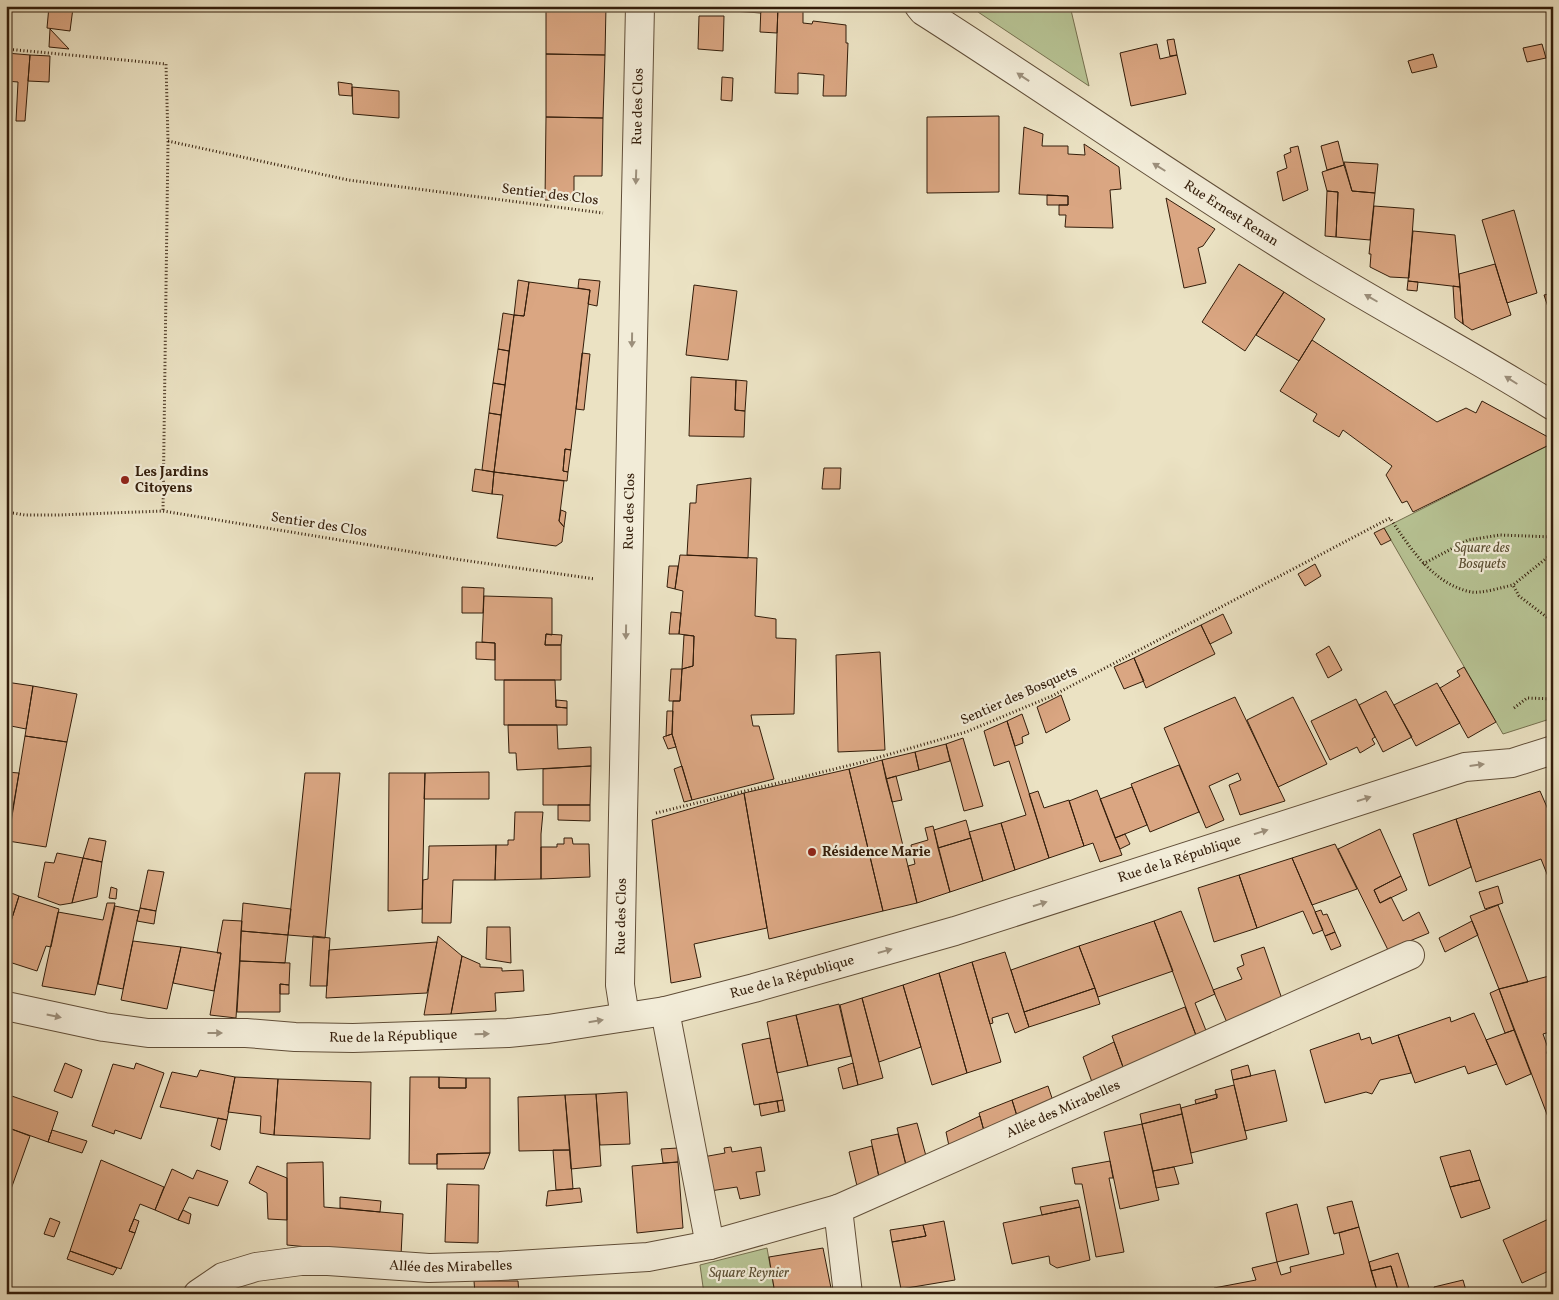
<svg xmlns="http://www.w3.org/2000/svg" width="1559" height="1300" font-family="Vollkorn,serif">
  <rect width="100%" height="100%" fill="#ebe2c3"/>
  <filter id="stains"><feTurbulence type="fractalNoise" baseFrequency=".004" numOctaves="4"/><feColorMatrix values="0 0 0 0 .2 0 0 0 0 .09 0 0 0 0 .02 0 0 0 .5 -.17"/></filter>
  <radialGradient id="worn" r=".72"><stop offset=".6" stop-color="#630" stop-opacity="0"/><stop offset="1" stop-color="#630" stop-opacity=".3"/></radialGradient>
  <path fill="#b7c394" stroke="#75704f" d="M974 6H1070L1089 86 978 12Z
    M1553 443V718L1503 734 1384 528Z
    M767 1248 775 1294H704L700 1265Z"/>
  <path fill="#daa682" stroke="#331d0a" d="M49 6 73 8 70 31 47 28Z
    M546 6H606L605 55 546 54Z
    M733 6H761V13L733 11Z
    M761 6H778L777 33 760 32Z
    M778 6H803V23L812 24 813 21 846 25V43H848L846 96H823L824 75 798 73V94L775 93Z
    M699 16H724L723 51 698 49Z
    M50 29 69 49 49 47Z
    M1174 39 1177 55 1170 56 1167 40Z
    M1157 44 1160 59 1177 55 1186 94 1131 106 1120 53Z
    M1542 44 1546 58 1527 62 1523 48Z
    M6 53 30 55 25 121H16L18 82 6 81Z
    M546 54 605 55 603 118 546 117Z
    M1433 54 1437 67 1412 73 1408 61Z
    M30 55 50 56 49 82 28 81Z
    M722 77 733 78 732 101 721 100Z
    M338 82 352 84V96L339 95Z
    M352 87 399 91V118L353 114Z
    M999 116V192L927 193V117Z
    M546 117 603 118 602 176H574V200H545Z
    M1024 127 1043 134 1042 146H1068V154L1085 155 1084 144 1119 167 1121 189 1110 190 1113 228 1065 227 1066 215H1059V205H1068V196L1019 194Z
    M1338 141 1344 165 1327 170 1321 146Z
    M1298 146 1308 190 1283 201 1277 172 1287 168 1284 155 1291 152 1290 148Z
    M1344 162 1378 164 1375 193 1352 191Z
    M1344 165 1352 191 1375 193 1370 240 1336 237 1338 192 1327 191 1322 172Z
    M1327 191 1338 192 1336 237 1325 236Z
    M1047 195 1068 196V205H1047Z
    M1166 198 1215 229 1203 246 1198 248 1206 283 1184 288Z
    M1374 206 1414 209 1409 278 1390 277 1370 267 1371 254H1369Z
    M1514 210 1537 293 1507 303 1482 220Z
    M1413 231 1455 235 1460 287 1408 281Z
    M1239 264 1284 292 1245 351 1202 322Z
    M1495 264 1511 315 1472 330 1463 324 1459 274Z
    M579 279 600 281 597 306 588 304 590 290 578 288Z
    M518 280 529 282 524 316 514 315Z
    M1408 281 1418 282 1417 291 1407 290Z
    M529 282 590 290 571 450 565 449 563 471 568 472 567 481 494 472 514 315 524 316Z
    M694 285 737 291 728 360 686 355Z
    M1453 286 1460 287 1463 324 1455 318Z
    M1284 292 1325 319 1299 361 1256 335Z
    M1553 293V322L1544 295Z
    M503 313 514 315 509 351 498 349Z
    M1312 340 1437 422 1466 408 1476 413 1482 401 1548 437 1549 445 1413 512 1407 501 1402 503 1386 475 1392 466 1343 430 1339 437 1313 421 1317 414 1280 391Z
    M498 349 509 351 505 385 493 383Z
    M582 353 590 354 584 410 576 409Z
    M691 377 736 380 735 410 745 411 744 437 689 436Z
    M736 380 747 381 745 411 735 410Z
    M493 383 505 385 501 415 489 413Z
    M489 413 501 415 494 472 482 470Z
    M565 449 571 450 568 472 563 471Z
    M824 468H841L840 489H822Z
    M475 469 494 472 492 494 472 491Z
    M494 472 564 481 559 521 564 527 562 542 556 546 497 538 503 495 492 494Z
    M751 478 748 558 687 555 690 503H696L697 485Z
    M561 510 566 512 564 527 559 521Z
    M1384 528 1391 540 1381 545 1374 533Z
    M680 555 757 558 755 616 776 619V638L796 639 794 714 751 715 753 726H759L774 779 692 800 672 734 673 701H680L682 669 693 666 694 636 679 634 683 591 675 589Z
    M1315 564 1321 576 1305 586 1298 574Z
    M669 566H678L675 589 667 587Z
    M462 587 484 588 483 613H462Z
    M484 596 552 598V635L546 634 545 645H561V680H495V643L482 642Z
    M671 612 681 613 679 634H669Z
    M1223 614 1232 633 1210 644 1201 625Z
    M1201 625 1215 654 1146 688 1134 658Z
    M546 634 562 635 561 645H545Z
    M684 635 694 636 693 666 682 669Z
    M476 642 495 643V660L476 659Z
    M1329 646 1342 670 1328 678 1316 654Z
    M880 652 885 750 838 752 836 655Z
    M1134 658 1144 681 1124 689 1114 667Z
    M1464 667 1496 722 1468 738 1440 688 1460 676 1457 671Z
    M671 669H682L680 701H669Z
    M504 680H555L556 707 567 708V725H504Z
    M6 682 33 686 26 729 6 725Z
    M1437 683 1460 723 1416 746 1394 705Z
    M33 686 77 694 67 742 25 736Z
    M1386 691 1412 737 1383 752 1359 705Z
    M1061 695 1070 720 1046 733 1037 707Z
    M1235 697 1285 801 1240 815 1229 785 1241 780 1238 773 1209 786 1224 820 1206 828 1164 728Z
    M1293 697 1327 764 1278 787 1247 720Z
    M1356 699 1375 737 1372 739 1375 744 1360 753 1357 747 1330 760 1311 721Z
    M556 700 567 701V708L556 707Z
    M667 711H673L672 734 666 736Z
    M1022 714 1029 734 1022 737 1023 743 1015 746 1007 721Z
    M1007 721 1049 858 1015 870 1001 823 1026 815 1009 761 994 766 984 731Z
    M508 725H557L558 749 591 747V766L517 770 516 753H509Z
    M672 734 676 747 668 749 663 737Z
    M25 736 67 742 46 847 8 841Z
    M963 738 983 806 964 811 946 744Z
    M946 744 950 761 919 770 915 752Z
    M915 752 919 770 886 779 882 760Z
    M882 760 917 903 883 911 849 769Z
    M1179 765 1199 812 1150 832 1131 784Z
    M591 766 590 805H543V769Z
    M682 766 692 800 684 802 674 769Z
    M849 769 883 911 769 939 744 793Z
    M6 772 19 773 11 819 6 818Z
    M489 772V799H424L425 773Z
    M305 773H340L325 938 288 935Z
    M389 773H425L422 909 388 911Z
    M896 776 902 800 892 802 886 779Z
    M1132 787 1147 825 1115 838 1100 799Z
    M1097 790 1122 855 1100 862 1093 843 1084 846 1069 801Z
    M1038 791 1044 808 1069 800 1084 846 1049 858 1029 794Z
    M1540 791 1553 821V889L1541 859 1476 882 1456 819Z
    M744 793 767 928 694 944 701 977 671 983 652 820Z
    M558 805H590V821L558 820Z
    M515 812H543L541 834V879L495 880 496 845H508V840H514Z
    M1456 819 1471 867 1429 886 1413 834Z
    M966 820 971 838 938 848 934 830Z
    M1001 823 1015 870 983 881 969 832Z
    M933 826 950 892 917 903 908 866 915 864 911 845 928 840 925 828Z
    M1380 829 1401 876 1374 890 1380 903 1391 897 1403 921 1419 912 1429 933 1388 950 1338 849Z
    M1125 834 1130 844 1120 849 1115 838Z
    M89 838 106 841 102 862 83 858Z
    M564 838H572L573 844H589L590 877 541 879V847H557V844H564Z
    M971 838 983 881 950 892 938 848Z
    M1335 844 1357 889 1312 905 1292 858Z
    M496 845 495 880H453L451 923H422L423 880 428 879 429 846Z
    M57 853 83 858 72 903 60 905 38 897 45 862 54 863Z
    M83 858 102 862 97 897 72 903Z
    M1292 858 1323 930 1313 934 1303 911 1257 928 1239 875Z
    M148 870 164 872 156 911 140 908Z
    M1239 875 1257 928 1214 942 1198 888Z
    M1401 876 1407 890 1380 903 1374 890Z
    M1498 886 1503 903 1485 909 1479 892Z
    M111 887 117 889 116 899 109 898Z
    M6 891 19 896 6 937Z
    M19 896 59 909 51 947 46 946 37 971 6 961V937Z
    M107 903H115L95 995 42 986 58 912 103 920Z
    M243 903 291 909 288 935 241 931Z
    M1498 905 1528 982 1499 989 1470 916Z
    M115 906 139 911 123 989 98 984Z
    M140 908 156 911 154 924 137 921Z
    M1321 910 1323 915 1327 914 1335 932 1325 936 1315 912Z
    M1181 911 1215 994 1195 1003 1207 1033 1197 1038 1154 921Z
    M223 920 242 921 236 1018 210 1015 221 953H217Z
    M1154 921 1173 971 1098 997 1079 946Z
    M1472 921 1478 935 1445 952 1439 938Z
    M487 927H510L511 963 486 959Z
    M241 931 288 935 285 963 240 961Z
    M1335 932 1341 946 1331 950 1325 936Z
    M313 936 330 938 327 986H310Z
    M438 936 462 956 451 1014 424 1015Z
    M133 941 181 947 167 1009 121 1000Z
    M437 942 427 993 326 998 329 950Z
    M1079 946 1095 988 1024 1012 1011 970Z
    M181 947 221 953 214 991 173 983Z
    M1264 947 1282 999 1228 1025 1213 990 1242 979 1237 968 1244 965 1241 955Z
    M1005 952 1029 1027 1015 1033 1008 1013 992 1018 993 1023 990 1024 972 962Z
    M462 956 480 964V967L502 968V971L523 970 524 991 495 993 496 1011 451 1014Z
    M240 961 290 963 289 985 280 984V1012H237Z
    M972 962 1001 1062 967 1073 939 973Z
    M939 973 967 1073 932 1085 903 985Z
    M1553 975V1031L1543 1034 1548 1048 1547 1053 1553 1068V1130L1499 989Z
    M280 984 289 985V994H280Z
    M903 985 921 1047 879 1062 862 998Z
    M1095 988 1100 1004 1029 1027 1024 1012Z
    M1499 989 1514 1030 1505 1033 1490 993Z
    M862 998 883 1078 858 1085 840 1005Z
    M839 1004 851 1056 808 1066 796 1015Z
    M1185 1007 1197 1038 1123 1067 1112 1036Z
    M1474 1013 1497 1064 1468 1074 1465 1066 1415 1083 1398 1035 1450 1017 1451 1022Z
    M796 1015 808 1066 777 1073 767 1022Z
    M1514 1030 1531 1074 1506 1085 1486 1040Z
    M1359 1033 1361 1040 1370 1037 1372 1044 1398 1035 1411 1073 1380 1080 1372 1094 1366 1092 1325 1103 1310 1050Z
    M770 1038 783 1100 754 1105 742 1044Z
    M1114 1042 1123 1067 1092 1082 1083 1057Z
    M65 1063 82 1070 72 1098 54 1091Z
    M136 1063 164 1073 141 1139 115 1130 114 1134 92 1126 113 1064 134 1069Z
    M853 1063 858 1085 843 1089 838 1068Z
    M1248 1065 1251 1076 1233 1080 1231 1070Z
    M200 1070 235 1077 227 1120 160 1107 172 1072 197 1077Z
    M1275 1070 1287 1121 1245 1131 1233 1080Z
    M235 1077 278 1079 274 1135 260 1133 261 1116 228 1112Z
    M410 1077H439V1088H466V1078H490V1153L437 1154V1164H409Z
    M439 1077 466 1078V1088H439Z
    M278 1079 371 1082 370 1139 274 1135Z
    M1234 1085 1247 1139 1191 1153 1181 1108 1217 1098 1215 1090Z
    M1048 1086 1053 1101 1017 1116 1012 1100Z
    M627 1092 630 1144 600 1145 596 1094Z
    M6 1094 58 1112 48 1142 6 1127Z
    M596 1094 601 1166 571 1169 565 1095Z
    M1217 1094V1098L1196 1104 1195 1100Z
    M565 1095 570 1150 519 1151 518 1097Z
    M783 1100 785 1111 779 1112 777 1101Z
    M1012 1100 1017 1116 984 1131 979 1113Z
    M777 1101 779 1112 761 1116 759 1104Z
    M1180 1104 1182 1114 1142 1124 1140 1114Z
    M1182 1114 1193 1163 1153 1171 1142 1124Z
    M980 1116 984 1131 949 1146 946 1132Z
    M218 1118 227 1120 220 1150 211 1146Z
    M917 1123 926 1156 906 1165 897 1128Z
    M1142 1124 1159 1200 1120 1209 1104 1132Z
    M6 1127 30 1136 6 1203Z
    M52 1130 87 1141 82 1153 48 1142Z
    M898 1134 906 1165 879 1177 871 1140Z
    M872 1146 879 1177 857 1186 849 1152Z
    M731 1147 732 1152 761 1147 765 1171 756 1172 760 1195 740 1199 737 1187 710 1191 703 1157 725 1153 724 1148Z
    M678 1148V1162L663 1163 661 1149Z
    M553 1150H570L573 1189 556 1190Z
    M1470 1150 1480 1180 1450 1187 1440 1157Z
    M490 1153 484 1169H437V1154Z
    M101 1160 164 1187 155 1210 140 1204 129 1231 135 1233 121 1269 70 1251Z
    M1110 1161 1113 1178H1109L1124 1252 1096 1257 1082 1184H1075L1072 1168Z
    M323 1162 324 1207 403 1214 401 1256 287 1245V1163Z
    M678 1162 683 1228 637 1233 632 1166Z
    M257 1166 287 1178V1220L268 1219 267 1193 249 1183Z
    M1174 1167 1179 1184 1156 1188 1153 1171Z
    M172 1169 193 1179 197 1170 228 1181 218 1206 189 1197 178 1220 155 1210Z
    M1480 1180 1490 1208 1461 1218 1450 1187Z
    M447 1184 479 1185 478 1243 445 1242Z
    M580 1188 582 1202 546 1206 548 1191Z
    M340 1197 381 1201 380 1212 340 1208Z
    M1078 1200 1080 1207 1042 1215 1040 1207Z
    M1352 1201 1359 1227 1334 1234 1327 1207Z
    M1297 1204 1309 1254 1277 1262 1266 1213Z
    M1080 1207 1090 1260 1057 1268 1050 1264 1049 1256 1012 1264 1003 1223Z
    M183 1210 191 1214 189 1224 178 1220Z
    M1553 1217V1269L1522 1283 1503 1240Z
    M50 1218 60 1222 54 1237 44 1234Z
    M134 1219 139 1221 135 1233 129 1231Z
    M944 1221 955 1280 901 1289 892 1242 926 1236 923 1225Z
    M923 1225 926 1236 892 1242 890 1230Z
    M1359 1227 1378 1294H1215L1214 1288 1256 1280 1252 1268 1277 1262 1281 1275 1291 1272 1290 1267 1344 1254 1339 1233Z
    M823 1248 832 1293 775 1294 769 1257Z
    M70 1251 117 1268 113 1275 67 1259Z
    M1398 1253 1409 1288 1398 1290 1391 1266 1371 1271 1369 1262Z
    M1391 1266 1399 1294H1378L1371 1271Z
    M1463 1280 1467 1294H1436L1434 1287Z
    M474 1281H518L519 1294H475Z"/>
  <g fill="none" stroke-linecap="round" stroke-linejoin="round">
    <g stroke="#614e38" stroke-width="30">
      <g id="minor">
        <path id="s1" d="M919 6 923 11C1055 95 1182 185 1315 266 1394 314 1475 357 1553 406"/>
        <path id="s2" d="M6 1006 104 1027 148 1033H246L295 1037 353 1038 508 1033 548 1029 665 1011 754 988 955 931 1465 767 1512 763 1553 750"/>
        <path d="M665 1011 710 1245"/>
        <path id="s3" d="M625 1017 620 985 623 815 640 6"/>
        <path d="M838 1209 848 1294"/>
        <path id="s4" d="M198 1294 223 1277 256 1267 301 1261H328L429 1268 500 1266 648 1257 710 1245 838 1209 1410 955"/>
      </g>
    </g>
    <path stroke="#331d0a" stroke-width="3" stroke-dasharray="1 2.5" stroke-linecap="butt" d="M6 49 166 64 168 141 163 511
      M168 141 348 180 603 213
      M6 512 25 515H59L163 511 455 559 595 579
      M1553 553 1513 585 1519 596 1553 622
      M1423 564 1468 540 1500 535 1553 537
      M1514 708 1527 698 1553 699
      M656 813 863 762 966 732 1052 696 1390 518C1410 548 1433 584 1471 592 1481 594 1503 587 1513 585"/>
    <use href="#minor" stroke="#f2ecd8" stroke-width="28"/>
  </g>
  <defs><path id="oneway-solid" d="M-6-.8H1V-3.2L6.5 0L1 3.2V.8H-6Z" transform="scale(1.25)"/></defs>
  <g fill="#9c8f7b">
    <use href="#oneway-solid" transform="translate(1023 77) rotate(-146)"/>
    <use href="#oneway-solid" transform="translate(1159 167) rotate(-148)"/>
    <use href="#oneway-solid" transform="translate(636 177) rotate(92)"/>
    <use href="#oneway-solid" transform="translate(1371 298) rotate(-150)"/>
    <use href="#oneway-solid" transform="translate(632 340) rotate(91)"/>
    <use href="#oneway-solid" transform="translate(1511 380) rotate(-148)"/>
    <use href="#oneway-solid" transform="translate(626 632) rotate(91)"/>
    <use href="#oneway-solid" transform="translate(1477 765) rotate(-7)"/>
    <use href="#oneway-solid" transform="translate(1364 799) rotate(-18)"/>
    <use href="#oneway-solid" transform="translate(1261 832) rotate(-18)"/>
    <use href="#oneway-solid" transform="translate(1040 904) rotate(-18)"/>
    <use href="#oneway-solid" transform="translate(885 951) rotate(-16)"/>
    <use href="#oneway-solid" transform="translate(54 1016) rotate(12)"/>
    <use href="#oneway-solid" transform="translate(596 1021) rotate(-9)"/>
    <use href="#oneway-solid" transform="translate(215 1033)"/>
    <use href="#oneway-solid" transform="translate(482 1034) rotate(-2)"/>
  </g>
  <g fill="#8f2418" stroke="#f2ecd8" stroke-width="2">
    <circle cx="125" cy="480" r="5"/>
    <circle cx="812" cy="852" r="5"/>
  </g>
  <g text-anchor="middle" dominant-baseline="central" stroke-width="4.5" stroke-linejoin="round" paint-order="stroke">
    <g font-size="14" fill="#331d0a" stroke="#f2ecd8">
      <text stroke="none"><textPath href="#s3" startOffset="911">Rue des Clos</textPath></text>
      <text transform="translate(550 195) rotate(7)">Sentier des Clos</text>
      <text stroke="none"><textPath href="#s1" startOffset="375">Rue Ernest Renan</textPath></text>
      <text stroke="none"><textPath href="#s3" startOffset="506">Rue des Clos</textPath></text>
      <text transform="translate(319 525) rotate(9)">Sentier des Clos</text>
      <text transform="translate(1019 696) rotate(-24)">Sentier des Bosquets</text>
      <text stroke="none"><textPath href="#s2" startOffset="1200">Rue de la République</textPath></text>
      <text stroke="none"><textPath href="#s3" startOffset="101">Rue des Clos</textPath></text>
      <text stroke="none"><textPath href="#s2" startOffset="795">Rue de la République</textPath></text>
      <text stroke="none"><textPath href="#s2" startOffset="390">Rue de la République</textPath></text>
      <text stroke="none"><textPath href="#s4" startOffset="900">Allée des Mirabelles</textPath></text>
      <text stroke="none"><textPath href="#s4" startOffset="260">Allée des Mirabelles</textPath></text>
    </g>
    <g font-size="14" font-weight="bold" fill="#331d0a" stroke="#f2ecd8" text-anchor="start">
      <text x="135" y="472">Les Jardins<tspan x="135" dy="16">Citoyens</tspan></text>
      <text x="822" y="852">Résidence Marie</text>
    </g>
    <g font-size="14" font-style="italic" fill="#5b4f33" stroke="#f2ecd8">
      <text x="1482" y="548">Square des<tspan x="1482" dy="16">Bosquets</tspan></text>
      <text x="749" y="1273">Square Reynier</text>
    </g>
  </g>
  <rect width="1559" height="1300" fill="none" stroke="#ebe2c3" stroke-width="25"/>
  <rect x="8" y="8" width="1544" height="1285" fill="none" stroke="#331d0a" stroke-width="2.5"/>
  <rect x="12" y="12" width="1534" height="1275" fill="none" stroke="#331d0a"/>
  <rect width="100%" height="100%" filter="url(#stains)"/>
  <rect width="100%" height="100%" fill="url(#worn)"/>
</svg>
